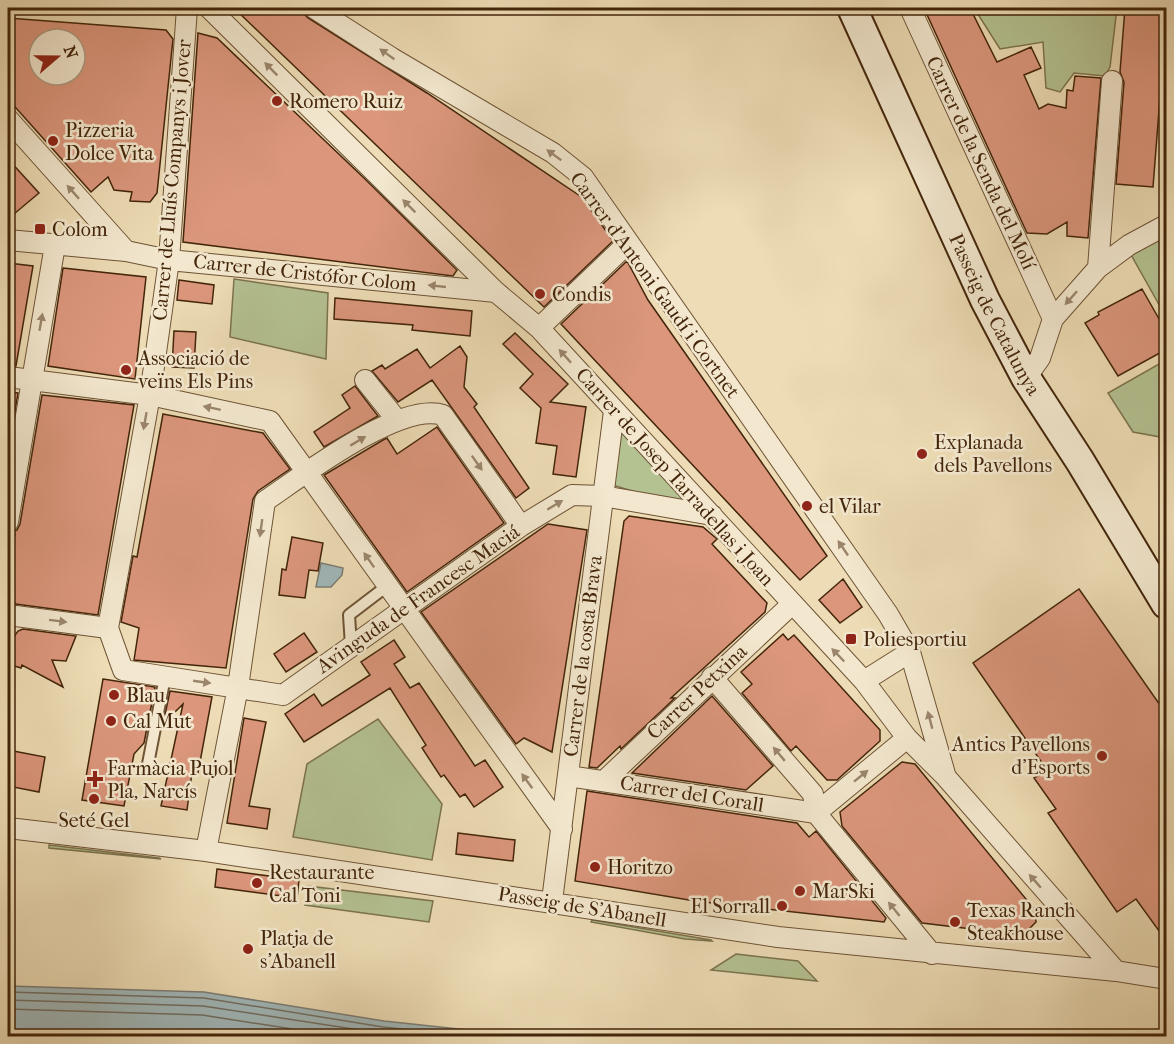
<svg xmlns="http://www.w3.org/2000/svg" width="1174" height="1044" font-family="'IM FELL French Canon',serif">
  <rect width="100%" height="100%" fill="#eddcb5"/>
  <filter id="stains"><feTurbulence type="fractalNoise" baseFrequency=".00333" numOctaves="4"/><feColorMatrix values="0 0 0 0 .2 0 0 0 0 .09 0 0 0 0 .02 0 0 0 .5 -.17"/></filter>
  <radialGradient id="worn" r=".72"><stop offset=".6" stop-color="#630" stop-opacity="0"/><stop offset="1" stop-color="#630" stop-opacity=".3"/></radialGradient>
  <path fill="#b4c191" stroke="#7c734e" stroke-width="1.5" d="M974 8H1117L1110 67 1105 76 1074 73 1060 92 1046 88 1043 42 1000 49Z
    M1158 236H1166V317L1130 253Z
    M234 279 328 293 326 359 230 337Z
    M1166 360V438L1133 432 1108 393Z
    M616 418 701 512 606 483Z
    M378 719 442 804 432 860 293 837 307 764Z
    M49 845 159 858 161 859 49 848Z
    M308 886 433 901 429 922 305 905Z
    M592 920 711 940 712 941 685 939 591 922Z
    M736 954 798 961 817 981 711 970Z"/>
  <path fill="#a0b8ba" stroke="#7b7d74" stroke-width="1.5" d="M321 563 343 568 342 575 331 587H316Z
    M8 986 204 992 384 1021 525 1036H8Z"/>
  <g fill="none" stroke-linecap="round" stroke-linejoin="round">
    <path stroke="#726e62" stroke-width="1.5" d="M8 992 204 998 383 1027 469 1036
      M8 1000 203 1006 399 1036
      M8 1009 202 1015 337 1036"/>
  </g>
  <path fill="#db967c" stroke="#43250a" stroke-width="1.5" fill-rule="evenodd" d="M234 8H298L308 18 427 93 583 198 613 241 544 307Z
    M924 8H970L997 62 1031 47 1041 68 1024 75 1039 109 1048 104 1066 108 1067 90 1073 91 1075 76 1101 78 1088 238 1067 236V222L1047 234 1027 233Z
    M1125 8H1167L1153 187 1116 184 1124 82 1120 72Z
    M8 18 166 30 173 39 157 193 150 202 130 201 132 192 114 190 108 177 91 192 8 99ZM39 39H75V75H39Z
    M198 33 217 38 364 178 457 270 453 276 183 242Z
    M8 159 39 193 8 219Z
    M627 261 648 300 827 556 800 580 561 324Z
    M8 263 33 266 16 366 8 365Z
    M63 268 146 277 135 379 48 366Z
    M179 280 214 285 212 304 177 300Z
    M1142 289 1167 333V349L1118 376 1085 323 1099 315 1098 312Z
    M335 298 472 311 470 336 412 330 413 325 334 319Z
    M174 331 196 332 194 368 172 367Z
    M515 333 568 384 550 402 586 407 576 477 553 474 557 446 536 443 541 408 520 388 533 374 503 344Z
    M460 346 467 357 464 387 477 404 474 407 529 488 516 498 432 380 398 402 372 371 382 365 385 369 417 349 430 368Z
    M355 386 378 416 324 447 314 432 350 408 342 395Z
    M8 392 18 393 8 453Z
    M42 395 134 405 98 615 8 603V571L15 534H10L17 530 20 524Z
    M163 414 263 433 290 469 258 491 253 499 226 668 134 660 139 628 121 622 133 556 137 557Z
    M437 427 504 523 407 592 324 475 383 440 387 438 397 454Z
    M629 516 703 527 717 539 712 544 767 603 765 612 671 698H675L621 749 620 746 597 768 589 767 624 521Z
    M548 524 587 530 552 752 524 738 516 744 421 612Z
    M292 537 323 543 318 571 309 570 305 598 279 595 282 569 286 570Z
    M843 579 862 607 840 623 819 600Z
    M1079 589 1167 715V942L1136 899 1117 912 1048 813 1056 809 1034 778 1047 770 973 663Z
    M23 629 76 636 66 661 52 660 63 687 22 665 21 668 8 664V645L18 631Z
    M304 633 317 652 286 672 274 654Z
    M783 634 788 640 794 635 880 730V741L837 780H827L796 746 791 751 742 693 752 684 741 672Z
    M394 640 405 657 394 664 410 688 419 683 475 766 485 760 503 787 474 807 465 794 460 797 444 775 441 777 422 748 426 745 390 688 304 742 285 714 314 694 322 706 370 675 361 662Z
    M103 679 155 687 144 743 134 754 124 806 82 800Z
    M170 691 212 697 198 773 192 772 187 810 161 806 183 704 163 724Z
    M712 696 773 766 746 790 632 773Z
    M244 718 266 722 249 806 270 809 267 829 227 823Z
    M8 750 45 757 39 792 8 786Z
    M902 762 915 764 1035 910 1036 922 1023 935 922 923 842 826 840 812Z
    M587 791 797 823 809 837 816 831 886 918 884 922 695 901 575 881Z
    M458 833 515 840 513 861 456 854Z
    M217 869 299 880 297 898 215 887Z"/>
  <g fill="none" stroke-linecap="round" stroke-linejoin="round">
    <g stroke="#6e5335" stroke-width="14">
      <path id="lane" d="M351 646 349 615 387 586
        M147 769 165 677"/>
    </g>
    <g stroke="#6e5335" stroke-width="22">
      <path id="street" d="M187 8 169 260 150 395 108 628 123 670 283 695 521 526 572 495 603 496 712 515
        M209 8 496 292 539 328 864 681 907 738 945 776 1116 971
        M314 8 392 58 553 153 583 177 888 614 910 652 945 774
        M910 8 1053 319
        M8 119 126 251
        M8 240 126 251 169 260 496 292
        M1098 268 1112 81
        M539 328 628 243
        M8 377 150 395 270 421 562 829
        M1026 378 1040 358 1053 319 1098 268 1129 245 1166 225
        M365 380 396 419
        M8 522 55 245
        M8 615 108 628
        M712 677 813 794 816 813 932 954
        M864 681 910 652
        M568 776 816 813 907 738
        M604 781 791 605
        M8 828 206 851 778 937 1116 971 1166 979
        M206 851 238 687 265 501C302 476 400 401 443 415L521 526
        M552 901 614 411"/>
    </g>
    <g stroke="#43250a" stroke-width="32">
      <g id="secondary">
        <path id="s1" d="M852 8 985 300 1026 378 1080 461 1166 604"/>
      </g>
    </g>
    <use href="#lane" stroke="#f3e8cf" stroke-width="10"/>
    <use href="#street" stroke="#f3e8cf" stroke-width="20"/>
    <use href="#secondary" stroke="#f3e8cf" stroke-width="28"/>
  </g>
  <defs><path id="oneway-solid" d="M-6-.8H1V-3.2L6.5 0L1 3.2V.8H-6Z" transform="scale(1.5)"/></defs>
  <g fill="#9b866c">
    <use href="#oneway-solid" transform="translate(387 54) rotate(-145)"/>
    <use href="#oneway-solid" transform="translate(271 69) rotate(-135)"/>
    <use href="#oneway-solid" transform="translate(554 155) rotate(-144)"/>
    <use href="#oneway-solid" transform="translate(73 192) rotate(-132)"/>
    <use href="#oneway-solid" transform="translate(409 206) rotate(-135)"/>
    <use href="#oneway-solid" transform="translate(437 286) rotate(-174)"/>
    <use href="#oneway-solid" transform="translate(1071 298) rotate(132)"/>
    <use href="#oneway-solid" transform="translate(41 322) rotate(-80)"/>
    <use href="#oneway-solid" transform="translate(565 356) rotate(-132)"/>
    <use href="#oneway-solid" transform="translate(212 408) rotate(-168)"/>
    <use href="#oneway-solid" transform="translate(145 421) rotate(100)"/>
    <use href="#oneway-solid" transform="translate(358 441) rotate(-31)"/>
    <use href="#oneway-solid" transform="translate(477 463) rotate(55)"/>
    <use href="#oneway-solid" transform="translate(555 505) rotate(-31)"/>
    <use href="#oneway-solid" transform="translate(261 528) rotate(98)"/>
    <use href="#oneway-solid" transform="translate(843 548) rotate(-124)"/>
    <use href="#oneway-solid" transform="translate(369 560) rotate(-125)"/>
    <use href="#oneway-solid" transform="translate(58 621) rotate(7)"/>
    <use href="#oneway-solid" transform="translate(838 655) rotate(-134)"/>
    <use href="#oneway-solid" transform="translate(202 682) rotate(8)"/>
    <use href="#oneway-solid" transform="translate(930 720) rotate(-105)"/>
    <use href="#oneway-solid" transform="translate(779 754) rotate(-130)"/>
    <use href="#oneway-solid" transform="translate(861 776) rotate(-39)"/>
    <use href="#oneway-solid" transform="translate(527 781) rotate(-126)"/>
    <use href="#oneway-solid" transform="translate(1035 881) rotate(-131)"/>
    <use href="#oneway-solid" transform="translate(894 909) rotate(-129)"/>
  </g>
  <g fill="#8f2418" stroke="#f3e8cf" stroke-width="2">
    <circle cx="277" cy="101" r="6"/>
    <circle cx="53" cy="141" r="6"/>
    <rect x="34" y="223" width="12" height="12" rx="3"/>
    <circle cx="540" cy="294" r="6"/>
    <circle cx="126" cy="370" r="6"/>
    <circle cx="922" cy="454" r="6"/>
    <circle cx="807" cy="506" r="6"/>
    <rect x="845" y="633" width="12" height="12" rx="3"/>
    <circle cx="114" cy="695" r="6"/>
    <circle cx="111" cy="721" r="6"/>
    <circle cx="1102" cy="756" r="6"/>
    <path d="M92 770h6v6h6v6h-6v6h-6v-6h-6v-6h6z"/>
    <circle cx="94" cy="799" r="6"/>
    <circle cx="595" cy="867" r="6"/>
    <circle cx="257" cy="883" r="6"/>
    <circle cx="800" cy="891" r="6"/>
    <circle cx="782" cy="906" r="6"/>
    <circle cx="955" cy="922" r="6"/>
    <circle cx="248" cy="949" r="6"/>
  </g>
  <g text-anchor="middle" dominant-baseline="central" stroke-width="5" stroke-linejoin="round" paint-order="stroke">
    <g font-size="20" fill="#43250a" stroke="#f3e8cf" text-anchor="start">
      <text x="289" y="101">Romero Ruiz</text>
      <text x="65" y="130">Pizzeria<tspan x="65" dy="23">Dolce Vita</tspan></text>
      <text x="52" y="229">Colom</text>
      <text x="552" y="294">Condis</text>
      <text x="138" y="358">Associació de<tspan x="138" dy="23">veïns Els Pins</tspan></text>
      <text x="934" y="442">Explanada<tspan x="934" dy="23">dels Pavellons</tspan></text>
      <text x="819" y="506">el Vilar</text>
      <text x="863" y="639">Poliesportiu</text>
      <text x="126" y="695">Blau</text>
      <text x="123" y="721">Cal Mut</text>
      <text x="1090" y="744" text-anchor="end">Antics Pavellons<tspan x="1090" dy="23">d'Esports</tspan></text>
      <text x="107" y="768">Farmàcia Pujol<tspan x="107" dy="23">Pla, Narcís</tspan></text>
      <text x="94" y="820" text-anchor="middle">Seté Gel</text>
      <text x="607" y="867">Horitzo</text>
      <text x="269" y="872">Restaurante<tspan x="269" dy="23">Cal Toni</tspan></text>
      <text x="812" y="891">MarSki</text>
      <text x="770" y="906" text-anchor="end">El Sorrall</text>
      <text x="967" y="910">Texas Ranch<tspan x="967" dy="23">Steakhouse</tspan></text>
      <text x="260" y="938">Platja de<tspan x="260" dy="23">s'Abanell</tspan></text>
    </g>
    <g font-size="20" fill="#43250a" stroke="#f3e8cf">
      <text transform="translate(981 163) rotate(65)">Carrer de la Senda del Molí</text>
      <text transform="translate(172 180) rotate(-85)">Carrer de Lluís Companys i Jover</text>
      <text transform="translate(305 273) rotate(6)">Carrer de Cristófor Colom</text>
      <text transform="translate(655 285) rotate(54)">Carrer d'Antoni Gaudí i Cortnet</text>
      <text stroke="none"><textPath href="#s1" startOffset="338">Passeig de Catalunya</textPath></text>
      <text transform="translate(675 477) rotate(48)">Carrer de Josep Tarradellas i Joan</text>
      <text transform="translate(418 599) rotate(-35)">Avinguda de Francesc Maciá</text>
      <text transform="translate(583 656) rotate(-83)">Carrer de la costa Brava</text>
      <text transform="translate(697 692) rotate(-43)">Carrer Petxina</text>
      <text transform="translate(692 794) rotate(9)">Carrer del Corall</text>
      <text transform="translate(582 907) rotate(9)">Passeig de S'Abanell</text>
    </g>
  </g>
  <rect width="1174" height="1044" fill="none" stroke="#eddcb5" stroke-width="30"/>
  <rect x="9" y="9" width="1156" height="1026" fill="none" stroke="#43250a" stroke-width="3"/>
  <rect x="15" y="15" width="1144" height="1014" fill="none" stroke="#43250a" stroke-width="1.5"/>
  <g transform="translate(57 57) rotate(70)"><circle r="28" fill="#f3e8cf" stroke="#ad9a80" stroke-width="1.5"/>
  <path d="M0-4.5L10 22L0 15L-10 22Z" fill="#8f2418"/>
  <text y="-9" font-size="16" font-weight="bold" text-anchor="middle" fill="#43250a">N</text>
  </g>
  <rect width="100%" height="100%" filter="url(#stains)"/>
  <rect width="100%" height="100%" fill="url(#worn)"/>
</svg>
